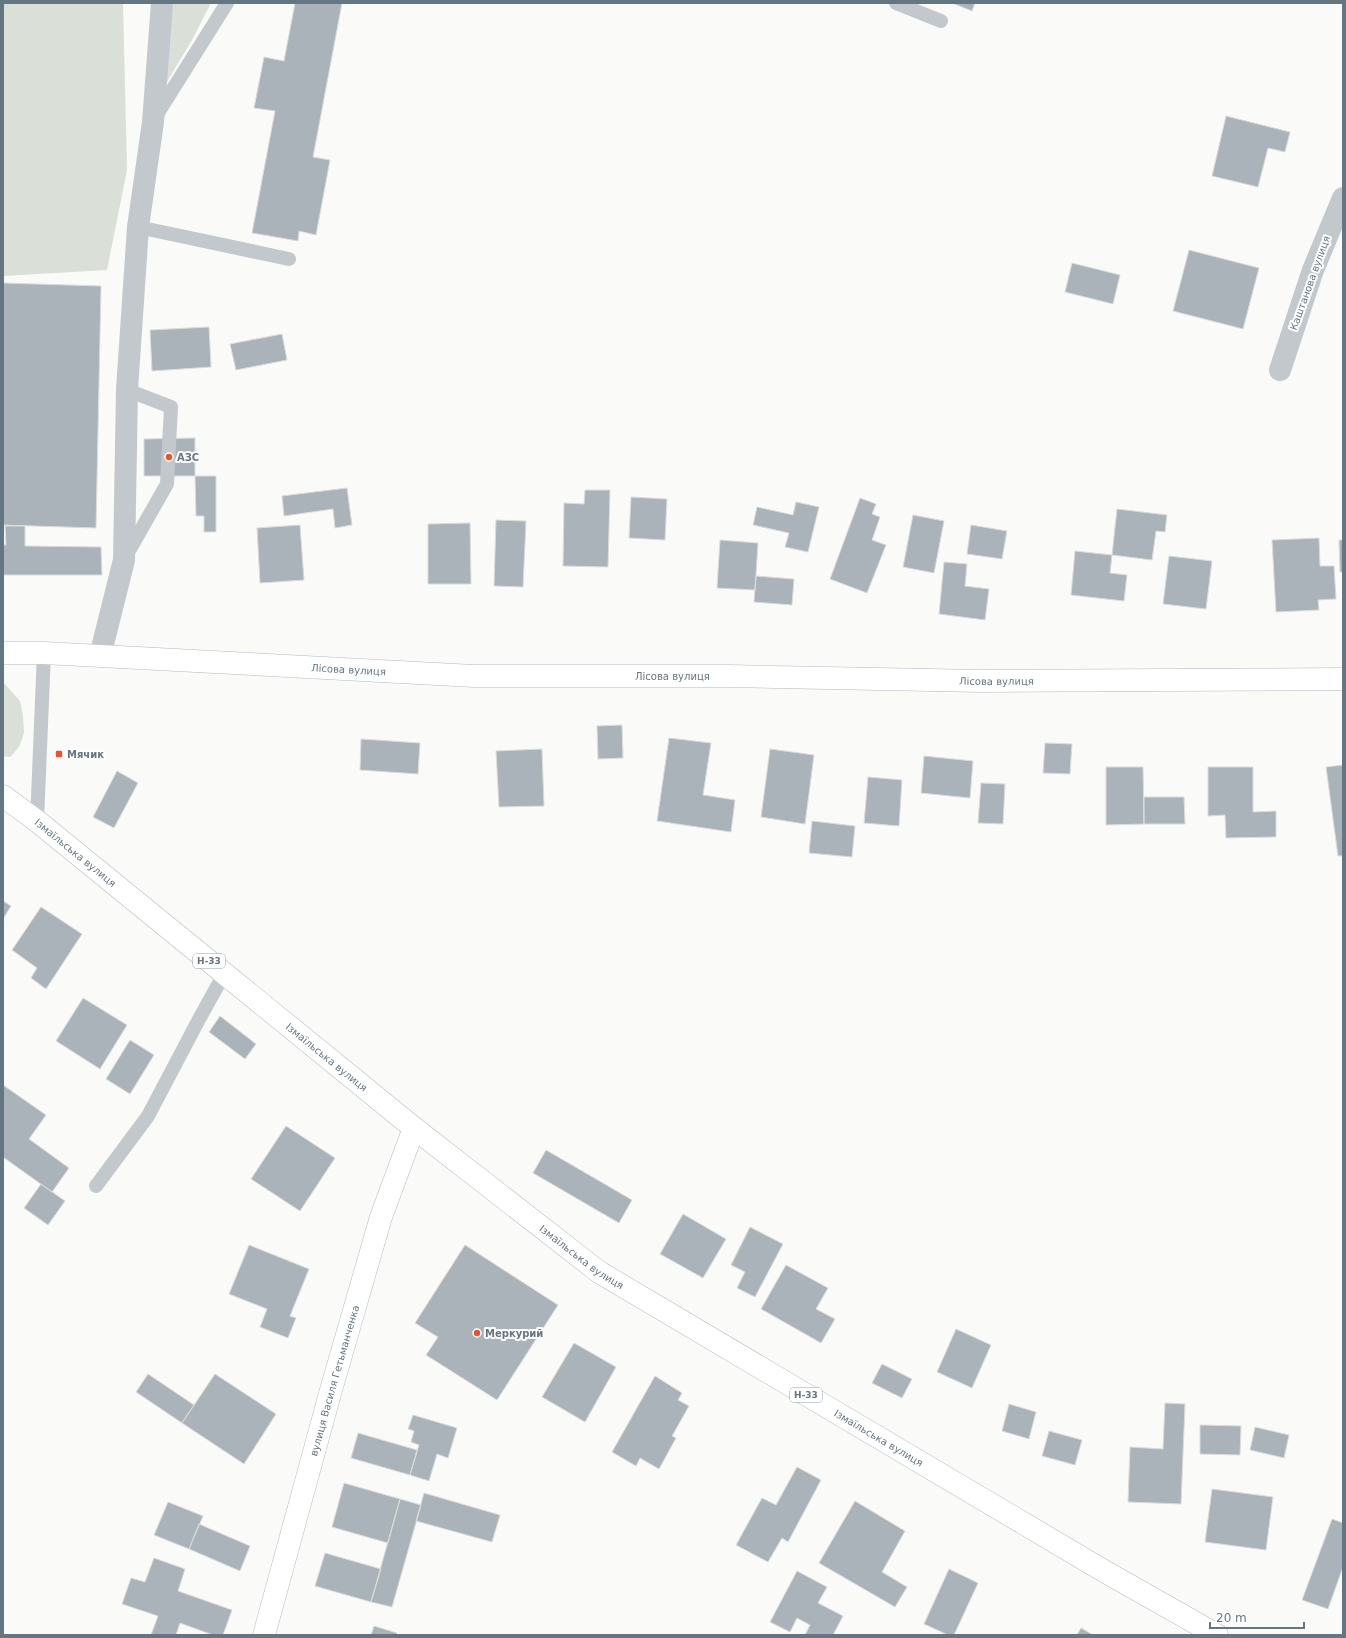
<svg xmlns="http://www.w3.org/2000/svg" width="1346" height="1638" font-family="'DejaVu Sans',sans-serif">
  <rect width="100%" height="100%" fill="#fafaf8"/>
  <path fill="#dadfd7" d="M3 3H123L127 170 107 270 3 276Z
    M171 3H211L192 40 165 85Z
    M3 682 20 701 23 716 24 733 19 747 10 757 3 756Z"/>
  <path fill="#aab3b9" stroke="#dcdcda" d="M295 3H342L313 157 330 160 316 235 299 231 298 241 252 233 275 111 254 108 264 57 284 61Z
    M952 3H975L972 11Z
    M1226 116 1290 132 1285 152 1268 148 1258 187 1212 176Z
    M1189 250 1259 268 1243 329 1173 311Z
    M1072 263 1120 275 1113 304 1065 292Z
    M3 283 101 286 96 528 3 525Z
    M209 327 211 367 152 371 150 330Z
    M282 334 287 360 236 370 230 344Z
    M195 438V476H144V439Z
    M195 476H216V532H204V516H196Z
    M347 488 352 525 335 528 333 509 284 516 282 496Z
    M585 490H610L608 567 563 566 564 503 584 504Z
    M631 497 667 499 665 540 629 538Z
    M860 498 876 504 872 514 880 517 872 540 886 545 867 593 830 579Z
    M796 502 819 507 808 552 785 547 789 533 753 525 757 507 793 515Z
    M1117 509 1167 515 1165 532 1156 531 1152 560 1112 555Z
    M913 515 944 521 934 573 903 567Z
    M496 520 526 521 523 587 494 586Z
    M470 523 471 584H428V524Z
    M300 525 304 580 260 583 257 528Z
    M971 525 1007 531 1002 559 967 554Z
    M5 526H25V546L101 547 102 575H3V545H6Z
    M1319 538 1320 566H1334L1336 599 1318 600 1319 610 1276 612 1272 540Z
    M720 540 758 543 755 590 717 588Z
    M1339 540H1343V572H1340Z
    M1075 551 1112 555 1110 573 1127 575 1124 601 1071 595Z
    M1169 556 1212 561 1206 609 1163 604Z
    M944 562 967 564 965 586 989 589 985 620 939 614Z
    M756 576 794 579 792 605 754 602Z
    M622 725 623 758 598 759 597 726Z
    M669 738 711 743 703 795 735 800 731 832 657 821Z
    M361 739 420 743 418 774 360 770Z
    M1045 743 1072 744 1070 774 1043 773Z
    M542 749 544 806 499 807 496 751Z
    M770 749 814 755 805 824 761 817Z
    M924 756 973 761 970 798 921 793Z
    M1343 765V856H1338L1326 767Z
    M1106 767H1143L1144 824 1106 825Z
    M1208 767H1253V812L1276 811V837L1226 838 1225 815 1208 816Z
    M117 771 138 783 114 828 93 817Z
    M868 777 902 780 899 826 864 823Z
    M981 783 1005 784 1003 824 978 823Z
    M1144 797H1184L1185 824H1144Z
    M812 821 855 826 852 857 809 853Z
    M3 901 11 906 3 919Z
    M41 907 82 934 46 989 31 978 37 968 12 950Z
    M83 998 127 1025 100 1069 56 1041Z
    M220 1016 256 1044 245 1059 209 1032Z
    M130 1040 154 1055 130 1094 106 1079Z
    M3 1085 46 1115 29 1139 69 1168 52 1192 3 1157Z
    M286 1126 335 1158 300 1211 251 1179Z
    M546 1150 632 1200 619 1223 533 1173Z
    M41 1184 65 1201 48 1225 24 1208Z
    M683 1214 726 1239 703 1278 660 1254Z
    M750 1227 783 1244 755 1297 737 1288 745 1272 731 1265Z
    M249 1245 309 1269 290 1316 296 1318 288 1338 260 1327 267 1309 229 1294Z
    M465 1245 558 1305 497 1400 426 1355 438 1337 415 1323Z
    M786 1265 828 1288 816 1309 835 1319 821 1343 761 1309Z
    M956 1329 991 1345 972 1388 937 1372Z
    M574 1343 616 1367 585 1422 542 1397Z
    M882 1364 912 1379 902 1398 872 1383Z
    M148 1374 194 1405 182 1423 136 1392Z
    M215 1374 276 1414 244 1464 182 1423Z
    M655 1376 682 1393 678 1400 689 1406 672 1436 676 1438 659 1469 640 1458 636 1466 612 1452Z
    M1165 1403 1185 1404 1181 1504 1128 1502 1130 1447 1163 1449Z
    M1009 1404 1036 1412 1029 1439 1002 1431Z
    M413 1415 457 1428 448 1458 437 1454 429 1481 410 1475 419 1445 411 1442 414 1431 408 1429Z
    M1200 1425 1241 1426 1240 1455 1200 1454Z
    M1255 1427 1289 1435 1284 1458 1250 1450Z
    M1049 1431 1082 1440 1075 1465 1042 1456Z
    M358 1433 417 1450 410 1475 351 1458Z
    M797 1467 821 1480 788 1542 782 1538 768 1562 736 1545 762 1498 776 1505Z
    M344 1483 400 1499 388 1543 332 1527Z
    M1212 1489 1273 1497 1266 1550 1205 1542Z
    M424 1493 500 1515 492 1542 416 1521Z
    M400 1499 421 1505 392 1607 371 1602Z
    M855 1501 905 1531 882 1572 907 1587 895 1607 819 1563Z
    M168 1502 203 1516 189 1549 154 1535Z
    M1332 1519 1343 1523V1567L1328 1609 1302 1600Z
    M199 1524 250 1546 240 1571 189 1549Z
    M325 1553 381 1569 371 1602 315 1586Z
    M154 1558 185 1569 178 1591 232 1610 223 1635H213L180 1623 176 1635H151L158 1616 122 1604 131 1578 145 1582Z
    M949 1569 978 1583 954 1635H948L924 1624Z
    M797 1571 827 1587 818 1603 843 1616 833 1635H805L810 1625 797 1618 790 1632 770 1622Z
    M374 1626 397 1633 396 1635H371Z
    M1081 1628 1093 1635H1077Z"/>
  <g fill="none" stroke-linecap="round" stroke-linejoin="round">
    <g stroke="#b3babf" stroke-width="23">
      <g id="secondary">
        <path id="s1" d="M3 653H44L474 676H729L981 681 1343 679"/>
        <path id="s2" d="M264 1635 331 1390 381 1217 414 1128"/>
      </g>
    </g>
    <g stroke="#b5babe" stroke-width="23">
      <g id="primary">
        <path id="s3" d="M3 796 37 821 414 1128 599 1272 1104 1571 1217 1635"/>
      </g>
    </g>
    <path stroke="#c3c8cc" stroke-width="14" d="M896 3 941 21
      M156 116 227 3
      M138 227 289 259
      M126 556 167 484 171 407 127 390
      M37 821 44 653
      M96 1186 148 1116 197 1023 224 974"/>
    <path stroke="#c3c8cc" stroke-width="22" d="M1280 370 1313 270 1343 198
      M100 656 124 560 127 390 138 227 153 122 162 3"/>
    <use href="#secondary" stroke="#fff" stroke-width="22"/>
    <use href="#primary" stroke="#fff" stroke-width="22"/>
  </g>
  <g fill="#e4572e" stroke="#fff" stroke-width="1.5">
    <circle cx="169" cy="457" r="4"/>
    <rect x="55" y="750" width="8" height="8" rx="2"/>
    <circle cx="477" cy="1333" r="4"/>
  </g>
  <g text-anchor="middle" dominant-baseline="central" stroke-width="4" stroke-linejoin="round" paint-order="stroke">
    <g fill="#fff" stroke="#939fa8" stroke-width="1">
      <rect x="193" y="954" width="32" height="14" rx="3"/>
      <rect x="790" y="1388" width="32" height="14" rx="3"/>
    </g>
    <g font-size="9" font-weight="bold" fill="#657683">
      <text x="209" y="961">Н-33</text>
      <text x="806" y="1395">Н-33</text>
    </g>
    <g font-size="10" fill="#657683" stroke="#fff">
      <text transform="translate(1310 283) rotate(-70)">Каштанова вулиця</text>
      <text stroke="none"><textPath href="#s1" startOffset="346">Лісова вулиця</textPath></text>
      <text stroke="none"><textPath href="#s1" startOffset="670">Лісова вулиця</textPath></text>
      <text stroke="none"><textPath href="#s1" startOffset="994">Лісова вулиця</textPath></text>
      <text stroke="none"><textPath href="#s3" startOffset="92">Ізмаїльська вулиця</textPath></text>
      <text stroke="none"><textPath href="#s3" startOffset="416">Ізмаїльська вулиця</textPath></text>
      <text stroke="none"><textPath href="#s3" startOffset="740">Ізмаїльська вулиця</textPath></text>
      <text stroke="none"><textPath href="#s2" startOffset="264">вулиця Василя Гетьманченка</textPath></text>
      <text stroke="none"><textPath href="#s3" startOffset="1088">Ізмаїльська вулиця</textPath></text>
    </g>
    <g font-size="10" font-weight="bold" fill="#657683" stroke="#fff" text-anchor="start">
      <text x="177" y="457">АЗС</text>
      <text x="67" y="754">Мячик</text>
      <text x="485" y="1333">Меркурий</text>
    </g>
  </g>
  <rect width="1346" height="1638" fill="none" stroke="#657683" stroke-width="8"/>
  <path d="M1210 1622v6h94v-6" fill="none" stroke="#657683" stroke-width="2"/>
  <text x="1216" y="1622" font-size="12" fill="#657683" stroke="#ffffff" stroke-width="3" paint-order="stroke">20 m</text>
</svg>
